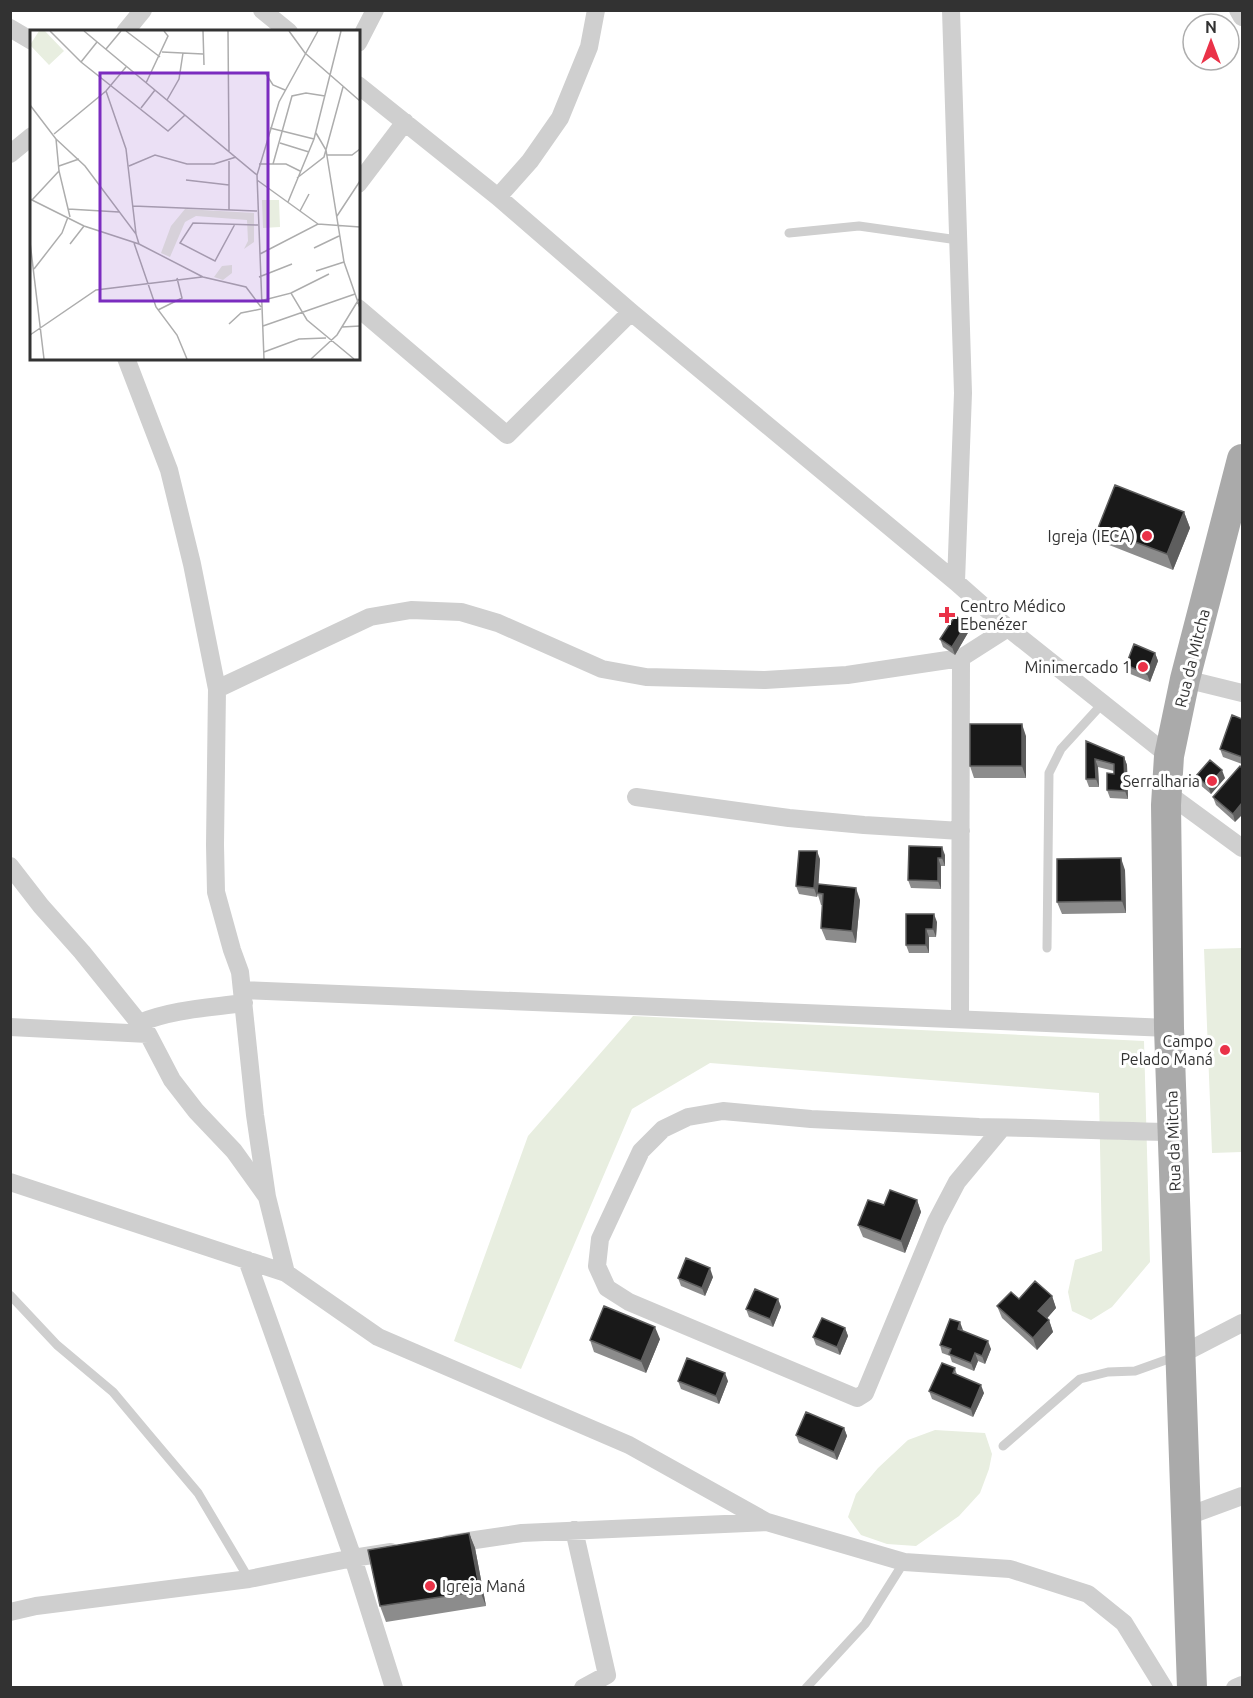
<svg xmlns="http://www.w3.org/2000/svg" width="1253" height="1698" font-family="Ubuntu,sans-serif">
  <rect width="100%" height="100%" fill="#fff"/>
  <path fill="#e8eee0" d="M1242 948V1152L1212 1153 1204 949Z
    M633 1016 1144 1041 1150 1262 1112 1307 1091 1320 1072 1311 1068 1292 1075 1260 1102 1251 1099 1093 710 1063 632 1109 521 1369 454 1341 528 1136Z
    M935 1430 985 1433 992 1454 989 1469 980 1493 959 1516 916 1546 887 1544 861 1535 848 1517 856 1494 878 1468 908 1440Z"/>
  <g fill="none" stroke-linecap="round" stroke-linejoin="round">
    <path stroke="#cfcfcf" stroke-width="9" d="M789 233 859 226 958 240
      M1047 948 1049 773 1061 749 1103 703
      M10 1295 57 1345 113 1392 149 1435 198 1493 249 1579
      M1003 1446 1080 1379 1108 1372 1135 1371 1177 1356
      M806 1688 865 1624 904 1562"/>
    <path stroke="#cfcfcf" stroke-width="18" d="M262 10 289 32
      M951 10 963 393 956 582
      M1238 10 1242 17
      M10 28 32 41
      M125 32 143 10
      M358 43 375 10
      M358 85 498 197 631 312 956 582 1008 628 1169 756
      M10 154 32 136
      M358 184 405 122
      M498 197 530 161 560 118 589 47 596 10
      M358 308 507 435 631 312
      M126 358 169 470 192 564 217 689 215 845 216 892 232 950 240 972 255 1115 267 1197
      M1185 679 1242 693
      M217 689 370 617 411 610 461 612 498 623 602 669 646 677 765 680 847 675 961 658 1008 628
      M1167 793 1242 848
      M636 797 789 818 864 825 961 831
      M10 866 41 906 82 952 148 1034 172 1080 196 1111 234 1151 267 1197 286 1273
      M243 990 1169 1028
      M960 1019 961 658
      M139 1023C174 1009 208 1008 244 1003
      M10 1027 148 1034
      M1002 1128 957 1182 936 1222 865 1393 857 1398 629 1302 607 1288 597 1266 600 1239 641 1151 663 1129 688 1117 723 1111 811 1119 979 1127C1044 1128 1108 1131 1173 1132
      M10 1182 286 1273 378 1337 629 1445 767 1522 904 1562 1010 1569 1088 1594 1124 1623 1164 1688
      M247 1260 353 1558 394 1688
      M1180 1355 1242 1323
      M1185 1517 1242 1496
      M574 1530 607 1675 583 1688
      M448 1544 522 1533 767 1522
      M10 1612 36 1606 249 1579 353 1558 391 1552
      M1235 1688 1242 1685"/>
    <path stroke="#aaa" stroke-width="30" d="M1192 1688 1169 1028 1166 805 1169 756 1185 679 1242 459"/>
  </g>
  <path fill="#8c8c8c" d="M1184 512 1190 528 1173 570 1104 543 1098 528Z
    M967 623 969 631 955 655 943 647 940 639Z
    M1155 653 1158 661 1150 682 1128 673 1126 665Z
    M1242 719V764L1223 757 1220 749Z
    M1026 736V778H974L970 766Z
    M1086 741 1124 757 1127 765 1128 799 1110 798 1107 790 1114 774V771L1098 767 1099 787H1089L1086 779Z
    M1240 766 1235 822 1216 805 1213 797Z
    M1196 776 1225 778 1211 794 1199 784Z
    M909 846 945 855V866H941V889L911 888 908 880Z
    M820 859 818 884 860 900 856 943 826 940 821 928 823 905H821L818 895 817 897 799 894 796 886Z
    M1125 870 1126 913 1062 914 1057 902Z
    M906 914 937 922 936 937H929V953H909L906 945Z
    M917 1200 921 1212 905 1253 863 1237 858 1225 884 1205Z
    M713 1277 705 1296 681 1286 678 1278Z
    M1052 1296 1056 1308 1047 1318 1049 1320 1053 1332 1037 1350 1002 1318 997 1306 1019 1299Z
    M778 1299 781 1307 773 1327 749 1317 746 1309Z
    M845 1328 848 1336 840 1355 816 1345 813 1337Z
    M963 1331 991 1349 985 1364 978 1361 974 1371 952 1362 950 1356 942 1353 940 1345Z
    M660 1339 646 1373 594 1352 590 1340Z
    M955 1368 957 1375 984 1393 973 1417 932 1399 929 1391Z
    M678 1381H728L719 1404 681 1389Z
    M844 1428 847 1436 837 1460 799 1443 796 1435Z
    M469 1533 475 1548 486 1606 386 1622 380 1606Z"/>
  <path fill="#5e5e5e" d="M1184 512 1190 528 1173 570 1167 554Z
    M967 623 969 631 955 655 952 647Z
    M1155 653 1158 661 1150 682 1147 674Z
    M1022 724 1026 736V778L1022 766Z
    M1124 757 1127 765 1128 799 1125 791Z
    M1095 759 1098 767 1099 787 1096 779Z
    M1222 770 1225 778 1211 794 1208 786Z
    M1242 803V815L1235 822 1233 814Z
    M942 847 945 855V866L942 858Z
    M817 851 820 859 818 893H817V897L814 888Z
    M938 858 941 866V889L938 881Z
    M1121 858 1125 870 1126 913 1122 901Z
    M856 888 860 900 856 943 852 931Z
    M934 914 937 922 936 937 933 929Z
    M926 929 929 937V953L926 945Z
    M917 1200 921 1212 905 1253 901 1241Z
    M710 1268 713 1277 705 1296 702 1288Z
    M1052 1296 1056 1308 1043 1323 1038 1311Z
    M778 1299 781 1307 773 1327 770 1319Z
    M1049 1320 1053 1332 1037 1350 1033 1338Z
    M960 1322 963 1330 958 1329Z
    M655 1327 660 1339 646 1373 641 1361Z
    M845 1328 848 1336 840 1355 837 1347Z
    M988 1341 991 1349 985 1364 982 1356Z
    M975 1353 978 1361 974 1371 971 1363Z
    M725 1373 728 1381 719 1404 716 1396Z
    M981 1385 984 1393 973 1417 971 1409Z
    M844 1428 847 1436 837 1460 834 1452Z
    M469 1533 475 1548 486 1606 480 1591Z"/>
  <path fill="#191919" stroke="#5e5e5e" stroke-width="1.5" d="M1115 485 1184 512 1167 554 1098 528Z
    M955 616 967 623 952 647 940 639Z
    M1134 644 1155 653 1147 674 1126 665Z
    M1232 715 1242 719V757L1220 749Z
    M970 724H1022V766H970Z
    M1086 741 1124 757 1125 791 1107 790V773L1114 774V764L1095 759 1096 779H1086Z
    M1210 760 1222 770 1208 786 1196 776Z
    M1240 766 1242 768V803L1233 814 1213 797Z
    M909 846 942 847V858H938V881L908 880Z
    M799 851H817L814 888 796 886Z
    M1121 858 1122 901 1057 902V859Z
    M818 884 856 888 852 931 821 928 823 894 817 893Z
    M906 914H934L933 929H926V945H906Z
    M890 1190 917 1200 901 1241 858 1225 868 1200 884 1205Z
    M686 1258 710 1268 702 1288 678 1278Z
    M1035 1281 1052 1296 1038 1311 1049 1320 1033 1338 997 1306 1011 1292 1019 1299Z
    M755 1289 778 1299 770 1319 746 1309Z
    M604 1306 655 1327 641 1361 590 1340Z
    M822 1318 845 1328 837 1347 813 1337Z
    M950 1319 960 1322 958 1329 988 1341 982 1356 975 1353 971 1363 949 1354 951 1349 940 1345Z
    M687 1358 725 1373 716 1396 678 1381Z
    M942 1363 955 1368 953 1373 981 1385 971 1409 929 1391Z
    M806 1412 844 1428 834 1452 796 1435Z
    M469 1533 480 1591 380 1606 368 1550Z"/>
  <g fill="#ea3248" stroke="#fff" stroke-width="2">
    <circle cx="1147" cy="536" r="6"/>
    <path d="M944 606h6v6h6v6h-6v6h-6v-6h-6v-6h6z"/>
    <circle cx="1143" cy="667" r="6"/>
    <circle cx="1212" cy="781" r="6"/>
    <circle cx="1225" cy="1050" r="6"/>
    <circle cx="430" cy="1586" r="6"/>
  </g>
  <g text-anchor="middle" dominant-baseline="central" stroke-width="6" stroke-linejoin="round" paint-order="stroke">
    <g font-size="16" fill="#323232" stroke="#fff" text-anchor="end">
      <text x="1135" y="536">Igreja (IECA)</text>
      <text x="960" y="606" text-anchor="start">Centro Médico<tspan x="960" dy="18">Ebenézer</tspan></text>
      <text x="1131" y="667">Minimercado 1</text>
      <text x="1200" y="781">Serralharia</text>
      <text x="1213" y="1041">Campo<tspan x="1213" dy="18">Pelado Maná</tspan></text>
      <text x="442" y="1586" text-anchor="start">Igreja Maná</text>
    </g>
    <g font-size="16" fill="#323232" stroke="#fff">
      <text transform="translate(1192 658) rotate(-76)">Rua da Mitcha</text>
      <text transform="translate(1173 1141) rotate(-92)">Rua da Mitcha</text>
    </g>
  </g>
  <g transform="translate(30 30)">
    <rect width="330" height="330" fill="#fff"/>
    <path d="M9 1H15L34 21 19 35 0 15ZM232 170H249L250 197 233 198ZM155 179 224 183V212L214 219 218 211 217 190 166 186 155 192 140 227 131 223 141 196ZM202 235V243L193 250 184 247 192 236Z" fill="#e8eee0"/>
    <path fill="none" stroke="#adadad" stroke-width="1.5" d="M20 1 51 32 138 101 155 85M54 1 227 145M96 1 130 27M173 1 174 35M198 1 199 121M259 1 275 23 330 71M76 19 91 1M132 22 173 24M51 32 67 12M236 44 243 55 255 60M116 53 138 6 134 1M76 61 96 119 106 204M137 70 149 49 153 23M0 75 26 109 29 141 40 187M111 78 125 60M240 98 284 109M286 103 296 120 314 232 330 278M24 104 76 61 96 37M26 109 55 136 106 204 109 214M250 113 279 122M297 125H322L330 119M229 134H256L270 141M243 134 262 66 276 63 295 66M29 136 49 129M99 136 125 125 157 134H184L206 127M267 148 294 127 313 57M156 150 199 155M227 150 288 194M0 169 54 196 109 214 173 247 216 257 231 277M2 170 29 141M258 172 284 109 311 1M103 176 227 181M38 179 89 182M199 180V131M270 181 279 164M307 186 330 151M205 194 185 231 150 213 163 193 228 195M0 212 14 329M104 213 126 277 147 305 157 329M40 214 54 196M284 218 309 206M230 224 288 194 330 197M4 239 32 203 38 187M286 241 314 232M229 247 262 234M261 263 299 244M230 271 261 263 277 290 324 329M128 280 152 268 147 248M199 294 211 283 231 279M233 296 325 264M312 297 330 296M0 305 66 260 172 247M234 322 269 309 296 308M234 329 227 145 249 72 288 1M281 329 307 305 329 269"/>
    <path fill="#7b2cbf" fill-opacity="0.15" stroke="#7b2cbf" stroke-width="3" d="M70 43H238V271H70Z"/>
    <rect width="330" height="330" fill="none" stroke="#323232" stroke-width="3"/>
  </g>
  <rect width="1253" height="1698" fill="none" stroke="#323232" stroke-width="24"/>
  <g transform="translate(1211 42)"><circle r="28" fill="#ffffff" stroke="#adadad" stroke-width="1.5"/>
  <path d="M0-4.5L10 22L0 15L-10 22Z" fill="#ea3248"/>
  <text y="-9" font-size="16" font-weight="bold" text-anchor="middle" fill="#323232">N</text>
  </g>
</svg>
